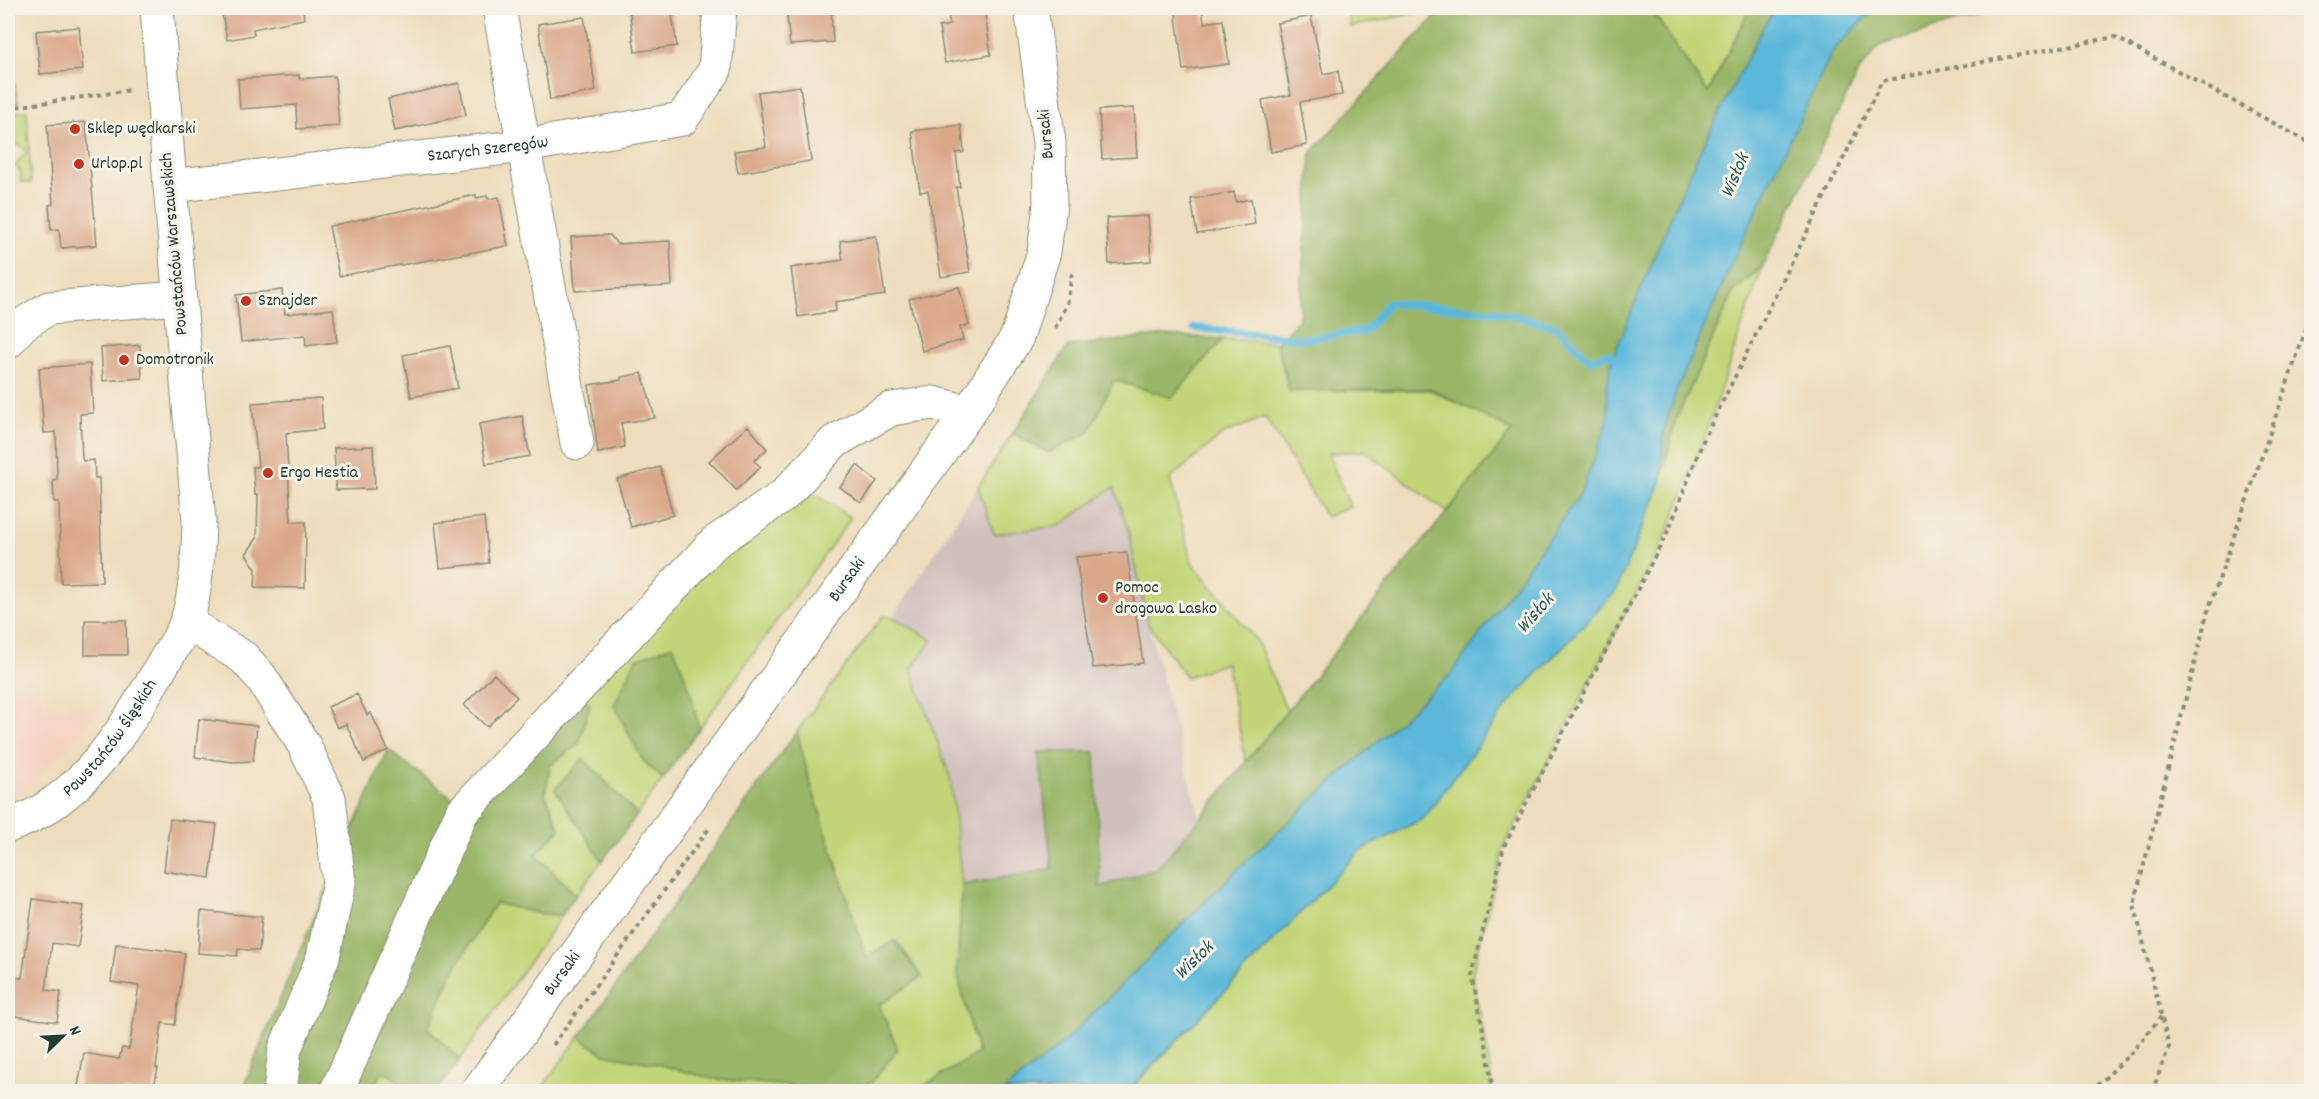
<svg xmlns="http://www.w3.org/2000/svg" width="2319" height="1099" font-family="Dekko,sans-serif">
  <rect width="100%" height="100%" fill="#f7f3e8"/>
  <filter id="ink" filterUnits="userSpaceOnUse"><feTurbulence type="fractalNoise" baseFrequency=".0167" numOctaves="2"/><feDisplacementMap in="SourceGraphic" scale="12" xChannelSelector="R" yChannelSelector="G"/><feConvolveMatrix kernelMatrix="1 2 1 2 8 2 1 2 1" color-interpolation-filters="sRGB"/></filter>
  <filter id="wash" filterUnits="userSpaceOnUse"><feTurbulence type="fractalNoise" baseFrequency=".008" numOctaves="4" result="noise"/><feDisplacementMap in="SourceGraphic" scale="24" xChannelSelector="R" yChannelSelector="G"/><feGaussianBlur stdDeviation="1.35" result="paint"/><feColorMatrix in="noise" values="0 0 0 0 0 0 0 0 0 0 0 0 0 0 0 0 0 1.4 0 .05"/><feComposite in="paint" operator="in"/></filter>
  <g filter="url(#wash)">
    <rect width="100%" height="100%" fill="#eeddbc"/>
    <path fill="#f5d3c1" d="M8 688 39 689 43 707 102 706 73 744 30 785 8 800Z"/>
    <path fill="#d1c0bc" d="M1114 486 1128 530 1148 624 1200 819 1156 869 1099 887 1095 752H1040L1052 870 962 885 950 777 911 669 931 640 893 617 978 487 994 534 1059 526Z"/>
    <path fill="#c3d578" stroke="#718956" stroke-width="1.5" d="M1347 8H1439L1350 27Z
      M1660 8H1750L1708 93 1656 17Z
      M8 43 18 103 13 104 8 100Z
      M27 111 31 183 22 182 20 179 21 172 15 166 27 151 9 137 12 132 8 128V113Z
      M1763 265 1703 441 1670 527 1504 846 1472 975 1487 1049 1493 1091 1128 1092 1360 851 1424 818 1510 702 1616 591 1661 482 1675 422 1733 293Z
      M1223 339 1277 343 1290 391 1430 390 1513 430 1447 512 1365 451 1328 453 1350 506 1326 517 1265 417 1223 434 1170 479 1192 563 1257 641 1287 711 1246 762 1226 663 1186 677 1148 624 1128 530 1114 487 1059 526 994 534 978 487 1013 433 1048 453 1089 432 1114 380 1172 398Z
      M818 496 851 518 699 729 690 690 673 646 642 759 663 779 637 815 583 759 588 838 602 861 576 895 536 855 560 829 545 793 550 766 579 743 582 698 732 544 785 504 806 497Z
      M883 616 893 617 932 640 911 669 950 777 962 885 957 973 978 1054 914 1091 539 1092 579 1037 604 1054 657 1064 898 1049 878 1005 922 977 897 941 866 957 807 772 797 731Z
      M495 903 541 914 562 915 460 1060 428 1028 451 975Z
      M383 1070 416 1091 370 1092Z"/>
    <path fill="#9ab668" stroke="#5c7a4e" stroke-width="1.5" d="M1443 8H1660L1656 17 1708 93 1750 8H2002L1881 45 1859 71 1763 265 1733 293 1675 422 1661 482 1616 591 1510 702 1424 818 1360 851 1128 1091 914 1092 978 1053 957 973 962 885 1052 869 1039 752H1095L1100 887 1156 869 1200 819 1512 431 1432 389 1289 391 1277 343 1299 319 1311 153Z
      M1166 335 1223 339 1172 398 1114 380 1089 432 1048 453 1013 433 1068 346Z
      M673 645 690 690 699 729 663 779 642 759 614 705 636 659Z
      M582 698 590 704 579 743 550 766 545 793 560 829 536 855 576 895 562 915 541 914 495 903 451 975 428 1028 460 1060 437 1091H416L383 1071 370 1091 241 1092 313 920 388 750 473 813Z
      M797 731 808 776 866 956 894 941 922 977 879 1005 898 1049 871 1083 823 1089 713 1079 657 1064 604 1054 579 1037Z
      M583 758 637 815 602 861 555 789Z"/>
    <path fill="#5cb8da" stroke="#3e7a87" stroke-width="1.5" d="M1776 8H1875L1832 52 1734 258 1676 392 1664 430 1661 482 1616 591 1510 702 1424 818 1360 851 1128 1091H1004L1064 1042 1247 860 1452 673 1581 493 1608 421 1607 385 1613 356 1691 169 1763 27Z"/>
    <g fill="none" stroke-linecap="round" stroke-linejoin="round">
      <path stroke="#5cb8da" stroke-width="8" d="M1194 328 1304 339 1366 331 1388 303 1498 312 1556 327 1591 361 1605 354 1622 359"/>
    </g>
    <g id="blocks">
      <path fill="#daa789" d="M221 8H303L304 19 253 29 254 35 227 40Z
        M629 8H671L677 46 635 52Z
        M786 8H831L833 42 790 45Z
        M947 8H984L991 55 945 63 939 27 950 25Z
        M1175 8H1202L1204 23 1223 20 1229 64 1183 70Z
        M1311 16 1323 74 1338 71 1342 95 1300 102 1307 145 1271 152 1262 100 1291 95 1277 23Z
        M584 17 596 91 550 100 538 24Z
        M79 27 83 70 40 74 36 31Z
        M299 75V79L335 76 339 126 297 129 296 105 240 109 238 79Z
        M459 83 466 115 395 131 388 99Z
        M800 86 811 161 738 173 734 151 766 147 758 92Z
        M1134 108 1137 157 1102 159 1099 110Z
        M86 122 97 245 61 248 59 229 51 230 49 205 53 204 47 125Z
        M961 125 964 152 956 153 960 187H956L970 272 941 277 928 191 920 192 912 131Z
        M1234 192 1236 202 1251 199 1255 224 1197 234 1191 199Z
        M476 195V198L487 196 488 199 499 197 508 246 339 276 329 226Z
        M1148 216 1151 261 1109 264 1106 218Z
        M610 235 617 244 670 241 672 286 575 291 571 237Z
        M876 236 885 295 835 302 836 311 798 317 791 268 843 260 840 241Z
        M959 287 969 325 960 327 963 340 922 351 909 299Z
        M282 290 285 314 333 309 337 342 306 346 305 335 241 342 236 295Z
        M140 345 142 378 103 381 101 348Z
        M450 346 458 388 411 397 403 355Z
        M90 364 93 413 80 414 82 458 83 461 94 460 95 478H99L102 582 61 583 59 502H54L53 480 57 479 56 432 44 433 39 368Z
        M642 373 655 418 621 423 625 447 598 453 589 385 621 380V377Z
        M321 398 323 429 286 433 291 522H306L305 588 255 587 256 569 246 554 257 538 258 494 255 495 253 467H258L252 403Z
        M522 416 530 456 486 464 479 424Z
        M748 426 767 449 754 461 761 467 736 490 709 461Z
        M373 446 375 489 336 490 334 448Z
        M857 465 877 481 861 503 840 487Z
        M660 467 673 515 631 527 617 479Z
        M484 517 489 563 440 568 435 523Z
        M1127 552 1143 663 1093 668 1076 557Z
        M85 620H126L127 655H85Z
        M494 674 517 697 487 727 464 705Z
        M357 694 367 715 371 713 388 750 364 762 346 724 337 728 328 707Z
        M199 719 257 726 253 761 233 762 195 757Z
        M170 819 217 824 210 878 164 871Z
        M33 899 84 906 78 947 52 943 46 990 61 992 57 1022 8 1015V980L13 981 14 977 22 978Z
        M201 911 262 917 259 951 238 949 237 956 198 953Z
        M116 944 185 953 175 1025 162 1023 156 1068H158L153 1092H106L78 1086 84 1053 119 1059 122 1048 129 1049 139 986 111 982Z"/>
    </g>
  </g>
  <g filter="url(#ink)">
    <use href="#blocks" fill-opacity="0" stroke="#868d78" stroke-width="1.5"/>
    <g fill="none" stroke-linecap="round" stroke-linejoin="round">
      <g stroke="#868d78" stroke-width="35">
        <g id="minor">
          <path d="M499 8 577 443"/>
          <path id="s1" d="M170 186 524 146 682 119 715 70 720 8"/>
          <path d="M8 342 22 325 49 308 179 298"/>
          <path d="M186 622 244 658 260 676 304 745 329 798 339 883 323 957 285 1049 280 1092"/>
          <path id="s2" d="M8 826C80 803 124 731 160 669 168 654 181 637 187 621 197 588 198 555 199 521L170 186 157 8"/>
          <path d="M336 1092 462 812 714 543 783 496 834 442 891 409 933 403 969 412"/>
          <path id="s3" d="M477 1092 969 412 1017 337 1044 252 1050 205 1049 143 1031 8"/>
        </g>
      </g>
      <path stroke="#868d78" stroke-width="4" stroke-dasharray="4.5 4.5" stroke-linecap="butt" d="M8 108 131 90
        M1055 328 1067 305 1072 273
        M553 1045 710 827
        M1493 1092 1487 1049 1472 975 1504 846 1670 527 1703 441 1882 81 2115 37 2312 144
        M2091 1092 2132 1052 2161 1017
        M2152 1092 2169 1047 2134 904 2207 614 2312 312"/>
      <use href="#minor" stroke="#fff" stroke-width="33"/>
    </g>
  </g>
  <g fill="#c8321e" stroke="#f7f3e8" stroke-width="2">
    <circle cx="75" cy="129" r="6"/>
    <circle cx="79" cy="164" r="6"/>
    <circle cx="246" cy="301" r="6"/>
    <circle cx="124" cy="360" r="6"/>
    <circle cx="268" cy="473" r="6"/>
    <circle cx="1103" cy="598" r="6"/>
  </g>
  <g text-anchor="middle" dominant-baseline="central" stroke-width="6" stroke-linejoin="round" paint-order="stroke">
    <g font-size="18" fill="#1f3d34" stroke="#f7f3e8" text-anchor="start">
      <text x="87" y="129">Sklep wędkarski</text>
      <text x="91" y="164">Urlop.pl</text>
      <text x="258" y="301">Sznajder</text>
      <text x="136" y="360">Domotronik</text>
      <text x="280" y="473">Ergo Hestia</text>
      <text x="1115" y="588">Pomoc<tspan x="1115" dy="21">drogowa Lasko</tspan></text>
    </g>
    <g font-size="18" fill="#1f3d34" stroke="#f7f3e8">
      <text transform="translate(1047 134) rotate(-95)">Bursaki</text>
      <text stroke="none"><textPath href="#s1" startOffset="320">Szarych Szeregów</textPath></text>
      <text transform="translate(175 244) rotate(-95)">Powstańców Warszawskich</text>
      <text stroke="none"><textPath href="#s3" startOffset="632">Bursaki</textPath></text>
      <text stroke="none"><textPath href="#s2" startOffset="138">Powstańców Śląskich</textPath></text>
      <text stroke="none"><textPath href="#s3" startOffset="146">Bursaki</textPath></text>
    </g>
    <g font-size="20" font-style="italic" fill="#2e5c5e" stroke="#f7f3e8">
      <text transform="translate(1736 176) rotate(-67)">Wisłok</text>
      <text transform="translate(1536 614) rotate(-48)">Wisłok</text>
      <text transform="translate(1195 961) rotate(-44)">Wisłok</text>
    </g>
  </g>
  <rect width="2319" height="1099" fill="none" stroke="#f7f3e8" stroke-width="30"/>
  <g transform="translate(63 1036) rotate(66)" stroke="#f7f3e8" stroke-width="4.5" paint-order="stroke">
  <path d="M0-4.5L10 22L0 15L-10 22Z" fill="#1f3d34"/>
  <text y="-9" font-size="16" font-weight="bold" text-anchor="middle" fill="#1f3d34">N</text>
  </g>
</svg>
